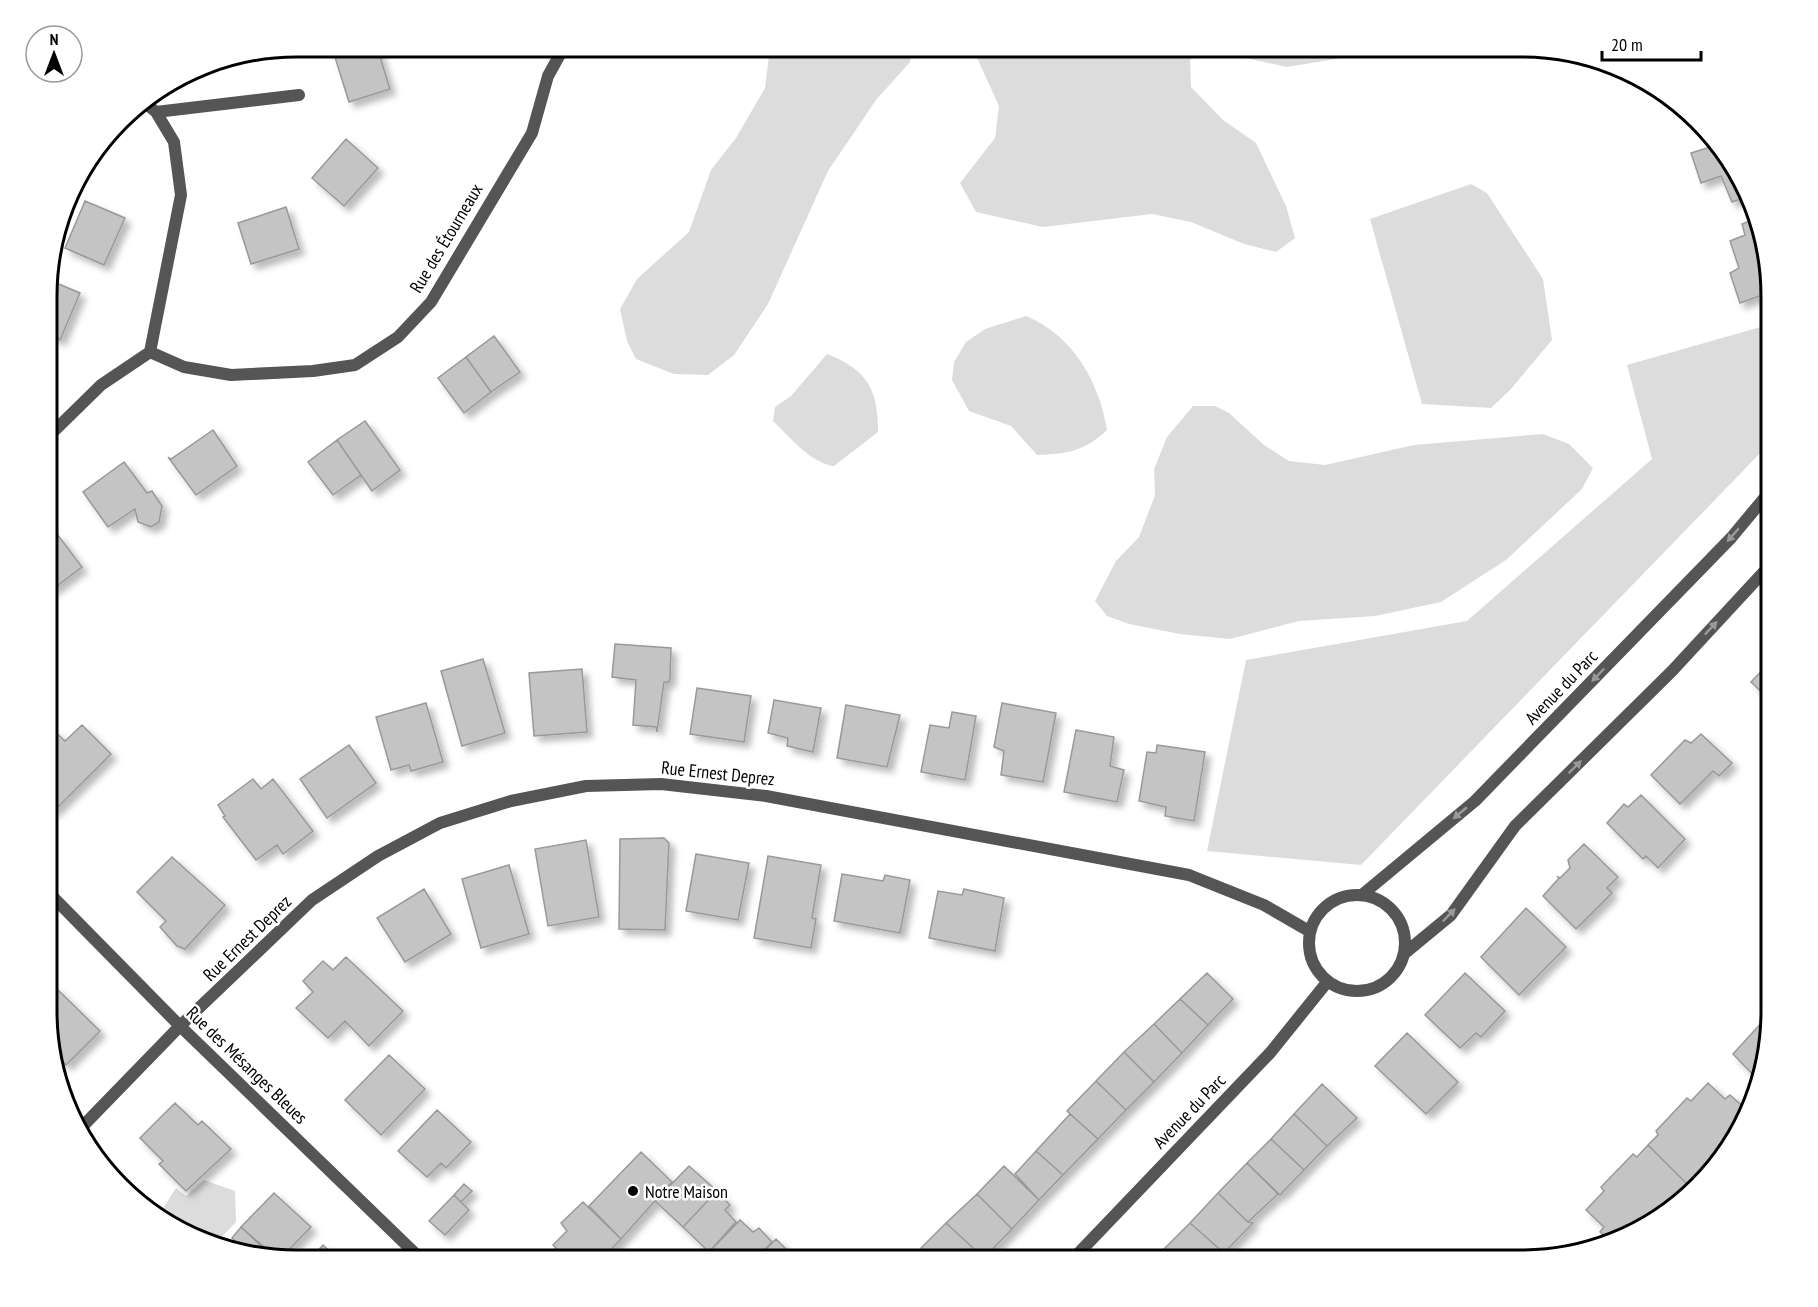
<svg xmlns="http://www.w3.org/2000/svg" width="1818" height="1307" font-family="'PT Sans Narrow',sans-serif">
  <defs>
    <filter id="shadow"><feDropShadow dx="5.5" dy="5.5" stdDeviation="3" flood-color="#0004"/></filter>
  </defs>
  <rect width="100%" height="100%" fill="#fff"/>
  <path fill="#dcdcdc" d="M770 47H913L910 62 876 100 828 171 768 304 734 355 708 375 674 374 636 359 627 341 620 309 637 279 689 232 711 170 736 138 765 88Z
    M972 47H1349L1342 58 1287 67 1204 49 1190 60 1191 87 1223 120 1256 143 1286 206 1295 238 1276 252 1244 244 1191 222 1152 214 1043 227 976 212 960 183 995 138 999 106Z
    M1471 184 1487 193 1543 279 1552 340 1510 390 1491 408 1422 404 1370 219Z
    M1026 316C1074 336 1099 382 1107 430 1085 451 1067 454 1037 455L1011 426 969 411 952 380 954 362 966 342 985 329Z
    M1771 324V442L1361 865 1207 851 1246 660 1467 621 1652 459 1627 365Z
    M827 354C868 370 878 390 878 432L834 466C810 463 789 436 773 421L775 407 791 396Z
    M1193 406H1215L1229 413 1264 445 1289 461 1325 465 1414 445 1543 434 1569 444 1593 468 1582 489 1506 560 1441 602 1375 616 1299 621 1230 639 1180 634 1129 624 1107 616 1095 601 1116 561 1139 537 1155 495 1154 469 1167 437Z
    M204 1180 235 1191 236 1222 213 1246 163 1219 162 1210 176 1188 186 1196Z"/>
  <path fill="#c4c4c4" stroke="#999" stroke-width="1.5" filter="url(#shadow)" d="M358 47H377L390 89 349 102 334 54Z
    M346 139 378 168 344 206 312 178Z
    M1713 146 1746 185 1749 196 1732 202 1721 176 1701 183 1691 153Z
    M85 201 125 218 104 265 65 248Z
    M286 207 299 249 251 264 238 223Z
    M1755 219 1771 280V292L1740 303 1730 273 1739 268 1730 241 1745 235 1742 224Z
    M49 280 80 293 60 340 49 335Z
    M494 336 520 372 491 392 466 357Z
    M466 357 491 392 464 413 438 378Z
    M365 421 400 470 372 491 337 440Z
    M213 430 237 466 196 495 168 457 171 459Z
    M337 440 361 475 333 495 308 462Z
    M124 462 147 493 152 491 162 506 159 522 151 527 138 522 135 509 108 527 83 492Z
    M57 534 82 567 49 592V540Z
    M615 644 671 648 670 679 669 682H664L657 732 656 727 633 725 636 680 612 677Z
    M483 659 505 733 462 746 441 671Z
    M1771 661V701L1751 682Z
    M582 669 587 732 534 736 529 673Z
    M697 688 751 696 744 742 690 734Z
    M774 700 821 708 813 752 787 746 788 738 768 733Z
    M426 703 443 762 411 771 409 765 391 770 376 717Z
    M1002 703 1056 713 1043 782 1001 775 1004 751 994 747Z
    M846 705 900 715 887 767 837 758Z
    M952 712 976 716 965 780 921 772 930 725 949 728Z
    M82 725 111 754 53 812 49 807V734L53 730 65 741Z
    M1076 730 1114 737 1110 766 1124 770 1117 802 1064 792Z
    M1701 734 1732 763 1719 776 1713 771 1680 804 1651 775 1685 740 1691 743Z
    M349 745 376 783 327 818 300 779Z
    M1157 745 1205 752 1194 821 1165 816 1166 807 1139 801 1147 752 1156 753Z
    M253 779 261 789 273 779 313 831 283 854 277 845 256 860 223 817 225 816 218 805Z
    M1641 795 1685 839 1658 868 1646 856 1643 859 1607 823 1624 804 1628 807Z
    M664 838 669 843 665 930 619 929 620 839Z
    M586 840 599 917 548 926 535 849Z
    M1584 844 1618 877 1607 888 1612 893 1576 929 1543 896 1559 878 1557 876 1560 878 1570 868 1568 860Z
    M696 854 749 863 738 920 686 911Z
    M768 856 821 865 812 918 816 919 811 948 754 938Z
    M172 857 225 905 185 949 177 946 160 927 166 921 137 892Z
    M509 865 529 934 481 948 462 879Z
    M842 874 883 881 885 875 910 880 900 933 834 921Z
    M424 889 451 934 405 962 377 918Z
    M964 889 1004 898 995 951 929 938 938 891 962 895Z
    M1526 908 1566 947 1519 995 1481 957Z
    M346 957 403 1011 369 1046 345 1021 328 1038 296 1008 313 992 303 981 323 961 333 970Z
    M1207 973 1233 999 1208 1025 1180 999Z
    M1465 973 1505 1011 1481 1037 1476 1033 1460 1048 1425 1015Z
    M55 987 100 1031 66 1065 51 1050 49 1044V994Z
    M1180 999 1208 1025 1182 1053 1154 1024Z
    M1765 1019 1771 1027 1760 1082 1733 1054Z
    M1154 1024 1182 1053 1154 1082 1124 1052Z
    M1407 1033 1458 1082 1426 1114 1375 1066Z
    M1124 1052 1154 1082 1126 1110 1096 1081Z
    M389 1055 425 1089 381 1135 345 1100Z
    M1096 1081 1126 1110 1098 1139 1067 1111Z
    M1708 1083 1725 1099 1730 1095 1748 1111 1720 1163 1705 1175 1702 1173 1689 1186 1648 1145 1658 1135 1656 1131 1687 1098 1691 1101Z
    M1322 1084 1357 1118 1327 1146 1294 1114Z
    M175 1103 198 1125 202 1121 231 1149 186 1191 159 1164 163 1161 140 1138Z
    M437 1110 471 1142 446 1168 441 1163 427 1177 398 1151Z
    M1070 1114 1098 1139 1063 1175 1036 1151Z
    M1294 1114 1327 1146 1304 1170 1271 1139Z
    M1271 1139 1304 1170 1280 1195 1247 1163Z
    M1648 1145 1689 1186 1633 1235 1609 1240 1600 1232 1604 1227 1586 1210 1604 1191 1601 1187 1633 1154 1637 1157Z
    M1036 1151 1063 1175 1039 1200 1015 1174Z
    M641 1152 672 1182 621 1239 589 1206Z
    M1247 1163 1278 1194 1248 1222 1218 1193Z
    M689 1166 717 1191 683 1227 655 1201Z
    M1004 1166 1039 1200 1012 1229 977 1194Z
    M464 1184 472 1191 461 1202 454 1195Z
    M717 1191 730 1205 725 1210 736 1222 709 1252 683 1227Z
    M274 1193 311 1227 279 1260 241 1227Z
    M1218 1193 1248 1222 1253 1223 1224 1253 1190 1223Z
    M977 1194 1012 1229 984 1258 946 1223Z
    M454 1195 469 1210 445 1235 429 1221Z
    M583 1202 621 1239 601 1260H568L553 1245 567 1231 561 1223Z
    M740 1220 753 1232 759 1228 772 1242 755 1260H717L709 1252Z
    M946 1223 984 1258 982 1260H932L925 1254 921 1248Z
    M1190 1223 1224 1253 1219 1260H1172L1162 1251Z
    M241 1227 275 1259 249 1254 232 1238Z
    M776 1239 797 1260H755Z
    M323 1245 339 1260H309Z
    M555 1249 568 1260H545Z
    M1162 1251 1172 1260H1154Z"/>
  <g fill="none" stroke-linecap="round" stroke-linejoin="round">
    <path stroke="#555" stroke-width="12" d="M156 112 299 95
      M150 352 184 367 231 375 313 371 355 365 398 337 431 302 532 133 548 76 564 47
      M49 436 101 385 150 352 181 195 174 142 156 112 143 101
      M49 893 180 1026 422 1260
      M1363 894 1475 801 1731 538 1771 490
      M1309 943a48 48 0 1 1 96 0a48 48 0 1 1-96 0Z
      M1405 953 1451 915 1515 826 1672 671 1771 564
      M78 1131 180 1026 312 900 378 856 440 823 511 801 586 786 661 784 766 796 1189 875 1264 905 1309 931
      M1072 1260 1270 1053 1328 981"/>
  </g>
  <defs><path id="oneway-solid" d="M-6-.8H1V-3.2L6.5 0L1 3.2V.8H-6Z" transform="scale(1.5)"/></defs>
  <g fill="#999">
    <use href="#oneway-solid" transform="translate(1733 535) rotate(131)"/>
    <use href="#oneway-solid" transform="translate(1711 628) rotate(-47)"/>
    <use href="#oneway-solid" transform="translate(1598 675) rotate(134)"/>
    <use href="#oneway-solid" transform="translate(1575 767) rotate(-45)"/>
    <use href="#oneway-solid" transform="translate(1460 813) rotate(140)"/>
    <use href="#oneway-solid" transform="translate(1449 915) rotate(-46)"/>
  </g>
  <circle fill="#000" stroke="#fff" stroke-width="2" cx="633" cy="1191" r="6"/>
  <g text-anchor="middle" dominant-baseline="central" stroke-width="5" stroke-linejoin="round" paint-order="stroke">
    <g font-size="18" fill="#000" stroke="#fff">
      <text transform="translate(446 238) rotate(-59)">Rue des Étourneaux</text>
      <text transform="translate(1561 687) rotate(-46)">Avenue du Parc</text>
      <text transform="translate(718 773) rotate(6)">Rue Ernest Deprez</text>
      <text transform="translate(247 938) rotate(-44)">Rue Ernest Deprez</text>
      <text transform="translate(247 1065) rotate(44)">Rue des Mésanges Bleues</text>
      <text transform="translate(1189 1111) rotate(-46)">Avenue du Parc</text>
    </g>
    <g font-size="18" fill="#000" stroke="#fff" text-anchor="start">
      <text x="645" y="1191">Notre Maison</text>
    </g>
  </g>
  <path d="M0 0H1818V1307H0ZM296 57H1522A239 239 0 0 1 1761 296V1011A239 239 0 0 1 1522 1250H296A239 239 0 0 1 57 1011V296A239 239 0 0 1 296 57Z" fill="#fff" fill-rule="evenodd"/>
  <path fill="none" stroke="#000" stroke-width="3" d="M296 57H1522A239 239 0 0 1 1761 296V1011A239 239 0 0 1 1522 1250H296A239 239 0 0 1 57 1011V296A239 239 0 0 1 296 57Z"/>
  <g transform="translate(54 54)"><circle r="28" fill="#ffffff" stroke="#999999" stroke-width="1.5"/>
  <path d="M0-4.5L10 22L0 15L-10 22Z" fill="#000000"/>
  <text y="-9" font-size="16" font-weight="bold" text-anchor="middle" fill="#000000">N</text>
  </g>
  <path d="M1602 51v9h99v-9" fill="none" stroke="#000000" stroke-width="3"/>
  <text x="1611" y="51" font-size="18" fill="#000000" stroke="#ffffff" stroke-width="4.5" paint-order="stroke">20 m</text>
</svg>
